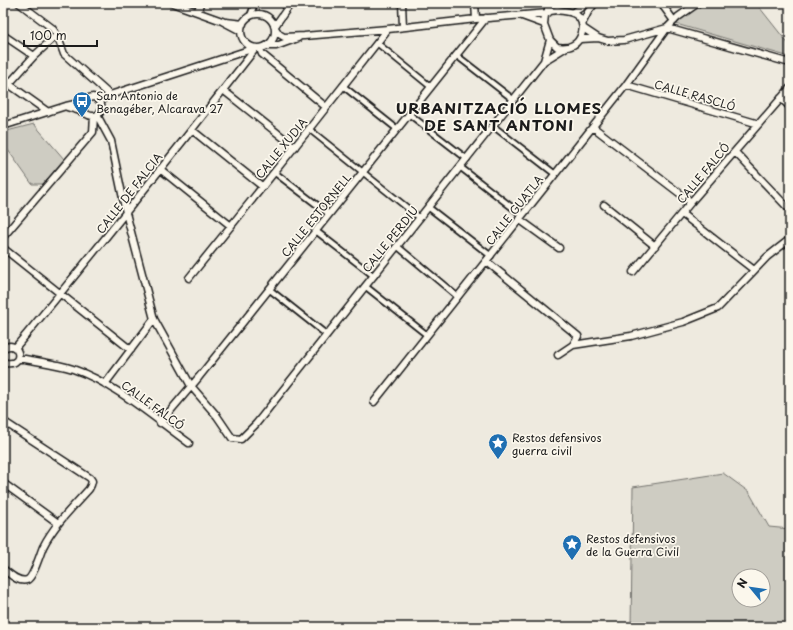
<svg xmlns="http://www.w3.org/2000/svg" width="793" height="630" font-family="'Playpen Sans',sans-serif">
  <rect width="100%" height="100%" fill="#eeeadf"/>
  <filter id="ink" filterUnits="userSpaceOnUse"><feTurbulence type="fractalNoise" baseFrequency=".025" numOctaves="2"/><feDisplacementMap in="SourceGraphic" scale="8" xChannelSelector="R" yChannelSelector="G"/><feConvolveMatrix kernelMatrix="1 2 1 2 8 2 1 2 1" color-interpolation-filters="sRGB"/></filter>
  <g filter="url(#ink)">
    <path fill="#ceccc2" stroke="#75746f" fill-rule="evenodd" d="M702 3H756L790 46V57L676 24 675 23 679 19Z
      M34 124 64 159 43 184H32L3 143V132Z
      M723 473 749 492 769 527 790 529V627H631L633 487ZM739 576H763V600H739Z"/>
    <g fill="none" stroke-linecap="round" stroke-linejoin="round">
      <g stroke="#1c1c1c" stroke-width="8">
        <path id="pedestrian" d="M250 16 255 3
          M377 43 431 87
          M456 55 514 100
          M343 86 397 129
          M409 114 467 159
          M493 126 555 174
          M309 129 420 218
          M460 167 522 215
          M274 172 329 214
          M428 207 491 256
          M316 231 374 276
          M397 246 458 297
          M365 286 427 335
          M269 289 327 335"/>
      </g>
      <g stroke="#1c1c1c" stroke-width="9">
        <path id="minor" d="M19 3 52 28 57 35 64 54 110 95
          M172 3 222 21 241 31
          M402 3 403 27
          M475 3 476 19
          M548 3V13
          M661 3 674 21
          M557 10C562 11 568 11 573 13 575 14 579 17 580 19 586 27 581 41 573 45 568 48 563 48 557 47L550 40 544 24 545 15 550 11Z
          M198 12 200 3
          M572 13 582 7 586 3
          M241 31a17 17 0 1 1 34 0a17 17 0 1 1-34 0Z
          M522 16 544 24
          M226 22 243 24
          M582 24 588 12 595 3
          M275 26 291 3
          M275 28 279 34 284 37 304 36 388 29 476 19 548 13
          M667 28 790 63
          M3 35 34 56
          M598 38 608 41 624 40 667 28
          M580 39 598 38 583 28
          M550 40 544 61 565 48
          M267 46H276L298 38
          M260 49 262 54 326 107
          M3 80 48 112
          M9 84 34 56 57 35
          M626 85 759 124
          M223 90 295 147
          M781 98 790 107
          M100 101 110 95 255 48
          M67 107C73 109 78 110 83 112 86 113 88 116 92 116 103 117 106 101 93 97 84 98 82 105 85 113
          M97 115 111 141 126 213 154 319 191 386 217 416 232 438 241 439 256 424 544 61
          M3 126 66 106 84 102
          M593 127 691 202
          M192 130 263 187
          M735 152 790 210
          M160 169 231 226
          M604 205 655 246
          M682 214 754 270
          M519 219 559 248
          M3 237 93 132 94 116
          M3 248 131 350
          M486 261 578 336 573 345 558 355
          M633 272 691 202 790 88
          M189 278 309 129 388 29
          M573 345 631 336 683 322 718 308 767 257 790 239
          M15 348C97 250 177 149 256 48
          M3 349C18 337 27 366 6 363L3 361
          M18 359H25C41 362 58 364 73 369 116 384 153 417 189 443
          M105 384 154 319
          M374 402 626 85 667 28 678 17 698 3
          M3 421 90 478 92 481 91 485 89 489C72 508 54 525 43 547 40 554 33 578 27 580 18 583 9 573 3 569
          M160 423 199 377 486 18
          M3 483 58 523"/>
      </g>
      <use href="#pedestrian" stroke="#fbf7ec" stroke-width="4.5"/>
      <use href="#minor" stroke="#fbf7ec" stroke-width="6"/>
    </g>
  </g>
  <defs>
    <g id="bus-pin" transform="scale(1)"><path d="M0 17L-7.5 6A9.5 9.5 0 1 1 7.5 6Z" fill="#1f6fb2" stroke="#fbf7ec"/><path d="M-5-6H5V4H4V6H2V4H-2V6H-4V4H-5ZM-3.5-4V0h7V-4ZM-3.5 1.2v1.5H-2V1.2ZM2 1.2v1.5H3.5V1.2Z" fill="#fff"/></g>
    <g id="sight-pin" transform="scale(1)"><path d="M0 17L-7.5 6A9.5 9.5 0 1 1 7.5 6Z" fill="#1f6fb2" stroke="#fbf7ec"/><path d="M0-6L1.8-2.2L6-1.7L2.9 1.2L3.7 5.4L0 3.3L-3.7 5.4L-2.9 1.2L-6-1.7L-1.8-2.2Z" fill="#fff"/></g>
  </defs>
  <g fill-rule="evenodd">
    <use href="#bus-pin" x="82" y="101"/>
    <use href="#sight-pin" x="498" y="443"/>
    <use href="#sight-pin" x="572" y="544"/>
  </g>
  <g text-anchor="middle" dominant-baseline="central" stroke-width="3.5" stroke-linejoin="round" paint-order="stroke">
    <g font-size="11" fill="#1c1c1c" stroke="#fbf7ec" text-anchor="start">
      <text x="96" y="95">San Antonio de<tspan x="96" dy="13">Benagéber, Alcarava 27</tspan></text>
      <text x="512" y="437">Restos defensivos<tspan x="512" dy="13">guerra civil</tspan></text>
      <text x="586" y="538">Restos defensivos<tspan x="586" dy="13">de la Guerra Civil</tspan></text>
    </g>
    <g font-size="11" fill="#1c1c1c" stroke="#fbf7ec">
      <text transform="translate(695 95) rotate(16)">CALLE RASCLÓ</text>
      <text transform="translate(281 148) rotate(-51)">CALLE XUDIA</text>
      <text transform="translate(703 173) rotate(-50)">CALLE FALCÓ</text>
      <text transform="translate(129 193) rotate(-52)">CALLE DE FALCIA</text>
      <text transform="translate(514 210) rotate(-52)">CALLE GUATLA</text>
      <text transform="translate(316 215) rotate(-51)">CALLE ESTORNELL</text>
      <text transform="translate(390 239) rotate(-51)">CALLE PERDIU</text>
      <text transform="translate(153 405) rotate(36)">CALLE FALCÓ</text>
    </g>
    <g font-size="15" font-weight="bold" letter-spacing="1" fill="#1c1c1c" stroke="#fbf7ec">
      <text x="499" y="107">URBANITZACIÓ LLOMES<tspan x="499" dy="17">DE SANT ANTONI</tspan></text>
    </g>
  </g>
  <rect width="793" height="630" fill="none" stroke="#fbf7ec" stroke-width="16"/>
  <rect x="8" y="8" width="777" height="614" fill="none" stroke="#1c1c1c" stroke-width="1.5" filter="url(#ink)"/>
  <g transform="translate(751 588) rotate(299)"><circle r="19" fill="#fbf7ec" stroke="#a29f99"/>
  <path d="M0-3L7 15L0 10L-7 15Z" fill="#1f6fb2"/>
  <text y="-6" font-size="11" font-weight="bold" text-anchor="middle" fill="#1c1c1c">N</text>
  </g>
  <path d="M24 40v6h73v-6" fill="none" stroke="#1c1c1c" stroke-width="2"/>
  <text x="30" y="40" font-size="12" fill="#1c1c1c" stroke="#fbf7ec" stroke-width="3" paint-order="stroke">100 m</text>
</svg>
